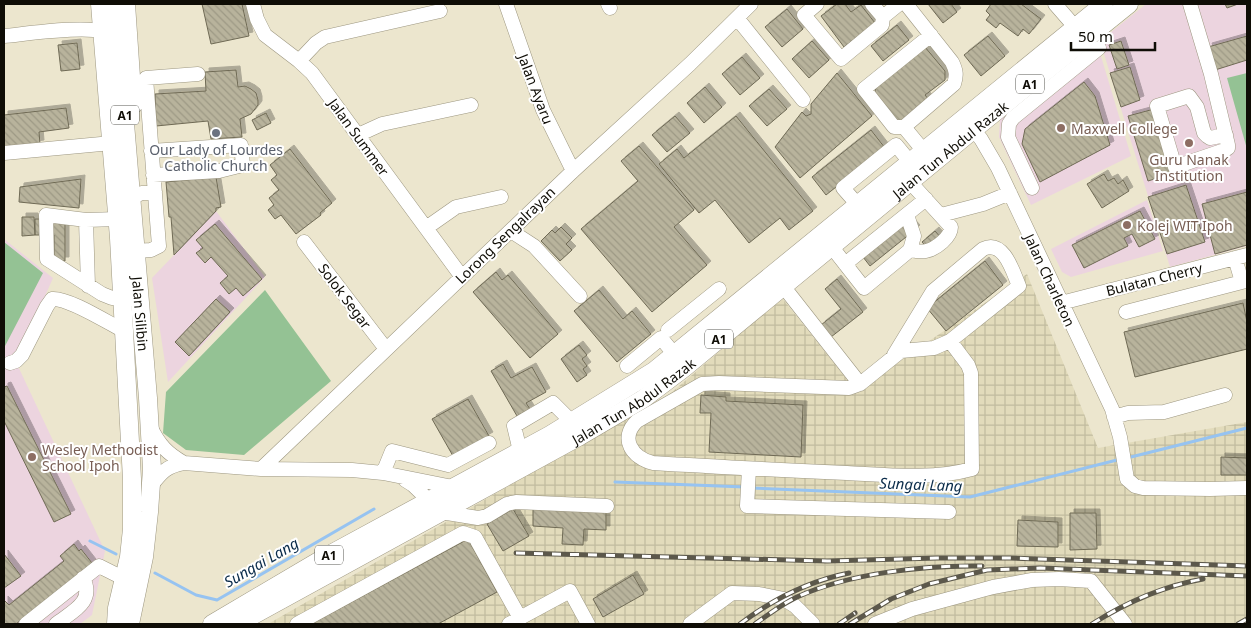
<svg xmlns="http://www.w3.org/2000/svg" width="1251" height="628" font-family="'Noto Sans',sans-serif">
  <defs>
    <pattern id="industrial-grid" width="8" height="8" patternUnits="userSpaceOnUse" patternTransform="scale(1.25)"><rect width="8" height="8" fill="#e2dbbb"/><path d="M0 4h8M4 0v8" fill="none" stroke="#c1bb9f"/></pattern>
    <pattern id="building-back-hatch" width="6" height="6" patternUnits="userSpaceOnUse" patternTransform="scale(1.25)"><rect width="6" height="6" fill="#b8b39c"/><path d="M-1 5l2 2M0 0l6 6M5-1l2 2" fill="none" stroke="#9d9985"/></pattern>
    <filter id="shadow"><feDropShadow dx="4" dy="-4" stdDeviation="0" flood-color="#0004"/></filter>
  </defs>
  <rect width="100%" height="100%" fill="#ece6ce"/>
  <path fill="url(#industrial-grid)" d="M1027 274 1098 448 1247 422V624H268L594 437 665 398 782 298 856 391Z"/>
  <path fill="#ecd4df" d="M1146 4H1247V246L1170 267 1100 41Z
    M1097 43 1131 156 1031 205 999 137 1000 119Z
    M1147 200 1163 251 1071 277 1062 272 1051 249Z
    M216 211 265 277 168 382 152 278Z
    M4 239 53 278 16 362 105 551 92 615 80 624H4Z"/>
  <path fill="#94c294" d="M1247 73V149L1227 78Z
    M4 242 43 273 4 348Z
    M265 290 331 381 244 455 186 450 163 433 166 392Z"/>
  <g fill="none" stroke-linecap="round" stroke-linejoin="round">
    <path stroke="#96c3f1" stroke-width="3" d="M1127 458 1247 428
      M615 482 745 487
      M752 488 970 497 1121 459
      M90 541 116 554
      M155 573 196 595 217 600 374 509"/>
  </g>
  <path fill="url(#building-back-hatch)" stroke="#6f6a55" filter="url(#shadow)" d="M202 4H242L249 36 211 44Z
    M837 4H845L851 12 861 5 875 23 844 47 821 16Z
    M928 4H951L957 12 943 23Z
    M991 4H1021L1041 19 1029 34 1023 29 1018 36 1000 23 996 28 986 20 990 15 986 11Z
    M1225 4H1238L1227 8Z
    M787 9 803 29 782 47 765 27Z
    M897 25 909 40 883 61 871 46Z
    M988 36 1005 56 981 76 964 55Z
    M1247 36V60L1215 70 1208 47Z
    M812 41 829 60 809 78 792 59Z
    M1121 41 1129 65 1117 69 1109 45Z
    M77 43 80 69 61 71 58 45Z
    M925 47 945 71V80L925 95 929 100 897 125 874 95 876 87Z
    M742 57 760 78 740 95 722 74Z
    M1130 67 1140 100 1121 107 1110 73Z
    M236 70 238 87 245 86 251 89 256 93 258 100V105L251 114 240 119 242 137 211 139 208 121 156 126 155 94 206 91 205 72Z
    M837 73 872 116 800 178 775 147 802 112 806 116 811 114V104Z
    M1084 82 1095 96 1110 145 1040 182 1022 144 1025 129Z
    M705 87 722 107 704 123 687 103Z
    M769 89 787 109 767 126 749 106Z
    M66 108 69 128 39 132 40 144 4 149V115Z
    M1154 109 1174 173 1148 181 1128 116Z
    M266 113 271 123 257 130 252 120Z
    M675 116 690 133 667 152 652 135Z
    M736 116 813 211 789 230 780 218 749 243 715 200 699 213 659 164 677 149 684 158Z
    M871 130 885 148 826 195 812 177Z
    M639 146 694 210 674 227 707 265 652 312 581 229 638 181 621 161Z
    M290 149 332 203 320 213 321 215 296 234 281 215 275 219 268 210 274 205 269 198 279 190 271 180 277 175 270 165Z
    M1104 174 1108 181 1114 178 1118 184 1123 180 1129 191 1102 208 1087 184Z
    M216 177 221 207 216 208V211L174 255 171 217H169L166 182Z
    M81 179 79 208 19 202 20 187Z
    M1186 185 1205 242 1167 254 1148 197Z
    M1247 192V245L1215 254 1202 204Z
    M1140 211 1155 239 1139 247 1132 234 1124 238 1128 246 1084 268 1072 245Z
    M22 217H34L35 235 22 236Z
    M35 219H65V261H54V235H35Z
    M908 220 916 229 870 266 863 257Z
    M215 224 262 279 243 296 236 288 229 294 220 283 228 276 211 257 205 263 196 253 203 248 196 240Z
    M561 227 572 238 566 244 572 250 560 261 541 241 552 230 555 233Z
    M935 231 942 239 929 250 922 242Z
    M985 261 1003 285 946 331 927 308Z
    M496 272 502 280 508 275 558 334 530 358 473 292Z
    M837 279 863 312 831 337 821 325 841 309 825 289Z
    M599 290 623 319 632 311 651 334 617 362 574 311Z
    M216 299 230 312 189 356 175 342Z
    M1243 303 1247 322V349L1135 377 1124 332Z
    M579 345 587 355 582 359 587 366 583 369 587 375 577 382 561 359Z
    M503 364 511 378 532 367 546 392 526 403 530 409 517 416 491 371Z
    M7 386 71 514 54 522 4 421V387Z
    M701 395 726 397V401L803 405 801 457 709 452 711 413H700Z
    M468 399 489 436 453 456 432 419Z
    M1221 457 1247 458V475H1221Z
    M533 508 606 512V530L584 529 583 545 562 544 563 528 533 526Z
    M513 509 529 536 503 551 487 524Z
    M1070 513H1096L1097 549 1070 550Z
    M1018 520 1058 522V547L1017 546Z
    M468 539 497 592 438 624H311Z
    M74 544 79 551 81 549 92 563 16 624H4V600L9 605 64 561 60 556Z
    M4 554 21 576 4 588Z
    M633 575 644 594 603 617 593 599Z"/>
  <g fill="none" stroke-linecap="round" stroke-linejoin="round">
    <g stroke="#9d9781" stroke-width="15">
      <path id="minor" d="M128 4 135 106
        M253 4 257 19 265 35 299 61 312 73 462 277
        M506 4 543 110 573 171
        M608 4 610 8
        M817 4 804 15 841 59 882 25 883 17 899 4
        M872 4 883 17
        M906 4 952 62C956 70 957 75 954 84L904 127 923 150
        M1055 4 1075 27
        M1190 4 1211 74 1228 145V148L1225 150 1175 167 1157 106 1189 96 1197 107 1204 133 1207 136 1210 138 1226 135
        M737 18 803 100
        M4 36C26 34 85 25 103 32
        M299 61 316 43 325 37 440 11
        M967 122 981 139 998 168 1112 409 1120 437 1127 479 1135 486 1143 488 1210 489 1247 488
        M904 127H894L864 89 931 35
        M358 135 382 124 471 105
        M151 151 241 145 243 165 219 171 153 175
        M4 153 112 143
        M1032 188 1008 137 1009 124 1013 118 1099 48
        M131 198 142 193 155 192
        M857 204 843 188 896 145 910 162
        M907 215 914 236 910 250
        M941 215 983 204 1010 193
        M118 219 86 220 46 215 47 259 102 294 112 298 131 299
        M86 220 88 286
        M426 228 456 207 501 197
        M511 231 534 246 580 296
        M304 242 386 349
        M831 246 864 288 910 250C915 251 921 252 926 251 936 249 951 237 951 227L910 182
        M135 251 151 250 159 246 146 78 198 74
        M1235 258 1242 282 1247 281
        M845 264 926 199
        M783 286 860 384 901 351 934 348 950 341 968 365 971 373 972 469C932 480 887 475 847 473 782 470 718 467 653 463 632 458 619 438 637 421L702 384 719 383 849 388 860 384
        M1061 303 1247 255
        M1126 312 1242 282
        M668 330 719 289
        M894 355 933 291 983 249C1004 239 1013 272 1019 286L950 341
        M10 363 16 361 22 355 47 306 52 299C68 297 110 324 126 332
        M627 366 661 338 675 355
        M1114 417 1128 413 1164 412 1225 395
        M151 428C159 445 168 454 184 463
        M520 451 514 426 553 403 572 422
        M261 469 573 171 690 64 751 4
        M749 469 747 506 949 512
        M383 473 392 451 448 465 489 443
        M405 480 413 485 441 512 478 518 487 516 507 504 516 502 607 506
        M150 487C161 473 166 466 184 463L261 469 352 470 383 473 453 487
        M26 624 99 566 123 578
        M56 624C73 611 95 602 83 578
        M297 624 463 533 475 537 520 618
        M509 624 570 591 588 624
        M690 624 732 593 759 594 784 599 795 606 813 624
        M875 624 912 609 993 587 1032 580 1059 579 1091 581 1125 624"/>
    </g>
    <g stroke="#9d9781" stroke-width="19">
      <g id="major">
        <path d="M100 4 119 238 132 479V529L129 557 117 608 116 624"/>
        <path id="s1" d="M115 4 148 398 152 469 149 512 144 557 130 624"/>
        <path d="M212 624 329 555 550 435 654 371 1104 4"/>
        <path id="s2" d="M237 624 580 436 643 399 684 368 973 130 1129 4"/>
      </g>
    </g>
    <use href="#minor" stroke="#fff" stroke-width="14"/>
    <use href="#major" stroke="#fff" stroke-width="18"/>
    <g stroke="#5c584b" stroke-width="5">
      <path id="rail" d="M516 553 827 561 937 558H1010L1247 566
        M740 624C773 599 809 581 849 573
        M755 624C769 614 782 604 797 597 849 573 926 565 982 566
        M839 624 855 613
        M850 624 891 599 929 584 987 570 1040 568 1247 576
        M1092 624C1127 602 1163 586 1203 579
        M1238 624 1247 619"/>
    </g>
    <use href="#rail" stroke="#fff" stroke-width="3" stroke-dasharray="9" stroke-linecap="butt"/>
  </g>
  <g fill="#8d6e63" stroke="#fff" stroke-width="2">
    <circle cx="1061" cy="128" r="5"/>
    <circle cx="1189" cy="143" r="5"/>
    <circle cx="1127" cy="225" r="5"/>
    <circle cx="32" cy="457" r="5"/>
  </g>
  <circle fill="#6b7280" stroke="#fff" stroke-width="2" cx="216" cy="133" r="5"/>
  <g text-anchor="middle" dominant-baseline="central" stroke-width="4" stroke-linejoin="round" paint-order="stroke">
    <g fill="#fff" stroke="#575651" stroke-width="1">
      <rect x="1016" y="74.5" width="28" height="19" rx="4"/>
      <rect x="111" y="105.5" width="28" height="19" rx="4"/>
      <rect x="705" y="329.5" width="28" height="19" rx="4"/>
      <rect x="315" y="545.5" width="28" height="19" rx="4"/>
    </g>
    <g font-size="12" font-weight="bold" fill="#0f0d06">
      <text x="1030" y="84">A1</text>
      <text x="125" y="115">A1</text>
      <text x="719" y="339">A1</text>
      <text x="329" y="555">A1</text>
    </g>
    <g font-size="14" fill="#0f0d06" stroke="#fff">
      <text transform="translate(536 89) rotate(69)">Jalan Ayaru</text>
      <text transform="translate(359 137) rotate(54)">Jalan Summer</text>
      <text stroke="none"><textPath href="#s2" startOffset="860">Jalan Tun Abdul Razak</textPath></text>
      <text transform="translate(505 235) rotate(-44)">Lorong Sengalrayan</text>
      <text transform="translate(1154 279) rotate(-14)">Bulatan Cherry</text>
      <text transform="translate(1050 280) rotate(65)">Jalan Charleton</text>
      <text transform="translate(345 296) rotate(53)">Solok Segar</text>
      <text stroke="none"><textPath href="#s1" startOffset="311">Jalan Silibin</textPath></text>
      <text stroke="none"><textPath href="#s2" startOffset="455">Jalan Tun Abdul Razak</textPath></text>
    </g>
    <g font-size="14" fill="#785e54" stroke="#fff" text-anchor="start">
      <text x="1071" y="128">Maxwell College</text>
      <text x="1189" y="159" text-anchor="middle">Guru Nanak<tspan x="1189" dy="16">Institution</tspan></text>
      <text x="1137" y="225">Kolej WIT Ipoh</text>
      <text x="42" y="449">Wesley Methodist<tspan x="42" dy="16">School Ipoh</tspan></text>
    </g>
    <g font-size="14" fill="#5b616d" stroke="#fff">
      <text x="216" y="149">Our Lady of Lourdes<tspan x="216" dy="16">Catholic Church</tspan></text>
    </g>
    <g font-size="15" font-style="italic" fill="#0b2c4a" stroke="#fff">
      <text transform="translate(921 484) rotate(2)">Sungai Lang</text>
      <text transform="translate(261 562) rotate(-30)">Sungai Lang</text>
    </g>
  </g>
  <rect width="1251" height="628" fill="none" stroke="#0f0d06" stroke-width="10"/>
  <path d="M1071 42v8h84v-8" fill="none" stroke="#0f0d06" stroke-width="2.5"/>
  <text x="1078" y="42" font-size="15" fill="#0f0d06" stroke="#ffffff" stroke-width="4" paint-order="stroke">50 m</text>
</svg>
